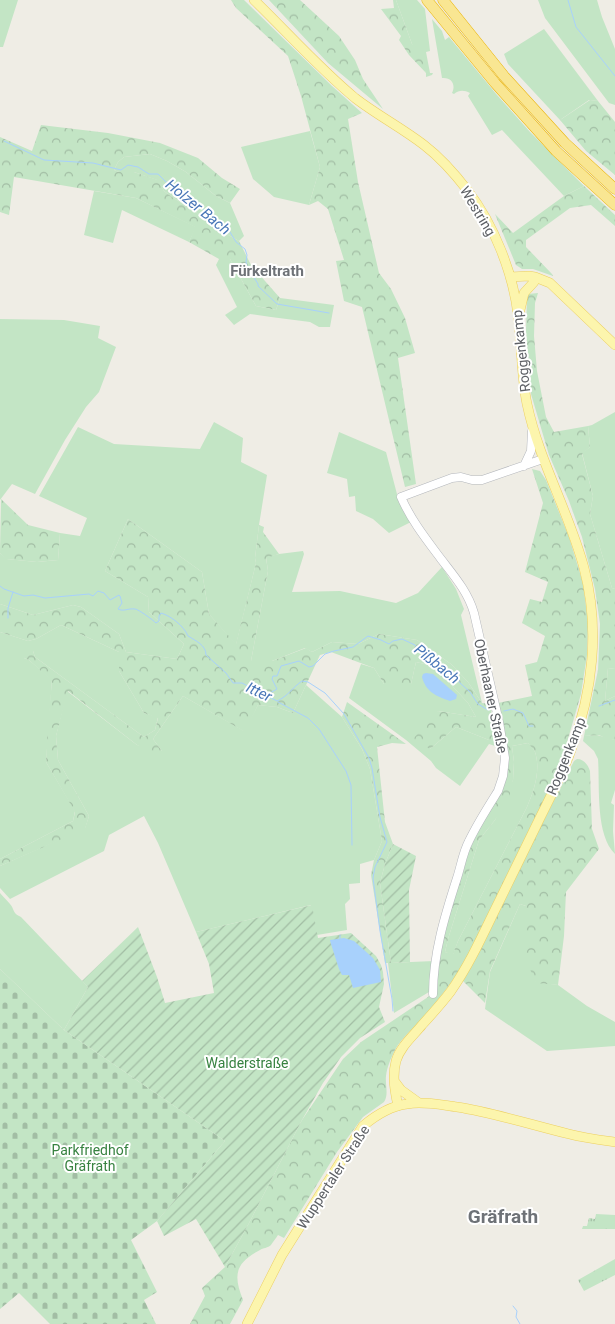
<svg xmlns="http://www.w3.org/2000/svg" width="615" height="1324" font-family="Roboto,sans-serif">
  <defs>
    <pattern id="forest-crowns" width="20" height="18" patternUnits="userSpaceOnUse" patternTransform="scale(1.25)"><rect width="20" height="18" fill="#c3e5c5"/><path d="M2 6a3 3 0 1 1 6 0M12 15a3 3 0 1 1 6 0" fill="none" stroke="#a2bda4"/></pattern>
    <pattern id="cemetery-stones" width="16" height="16" patternUnits="userSpaceOnUse" patternTransform="scale(1.25)"><rect width="16" height="16" fill="#c3e5c5"/><path d="M2 7V4a2 2 0 0 1 4 0v3zM10 15v-3a2 2 0 0 1 4 0v3z" fill="#a2bda4"/></pattern>
    <pattern id="park-tufts" width="24" height="20" patternUnits="userSpaceOnUse" patternTransform="scale(1.25)"><rect width="24" height="20" fill="#c3e5c5"/><path d="M3 7l-1-3M5 7V3M7 7l1-3M15 17l-1-3M17 17v-4M19 17l1-3" fill="none" stroke="#a2bda4"/></pattern>
    <pattern id="garden-furrows" width="10" height="10" patternUnits="userSpaceOnUse" patternTransform="scale(1.25)"><rect width="10" height="10" fill="#c3e5c5"/><path d="M-1 1l2-2M0 10L10 0M9 11l2-2" fill="none" stroke="#a2bda4"/></pattern>
  </defs>
  <rect width="100%" height="100%" fill="#efede5"/>
  <path fill="#c3e5c5" d="M0 0H18L3 47H0Z
    M396 0H417L425 9 430 51 426 52 430 73H433L432 75 426 77V73L412 44Z
    M538 0H597L602 17 615 49V105L609 103 545 18Z
    M432 19 442 31 445 40 449 37 497 95 530 132 584 186 564 196 502 130 492 135 468 96 470 93C464 90 459 90 454 94L452 93C456 85 452 77 442 78Z
    M544 29 598 101 589 100 560 120 508 64 504 54Z
    M310 131 320 167 309 205 274 197 253 179 241 147Z
    M150 154 167 161 186 172 216 196 230 203 244 236 239 241 223 232 202 216 172 197 164 191 157 180 134 172H119L114 170 118 162 124 157Z
    M94 191 136 198 196 227 189 242 122 210 113 243 84 235Z
    M219 259H230L256 306 276 310 280 298 334 305 330 327H319L310 322 271 317 250 314 234 325 225 315 237 307 216 265Z
    M0 319 64 320 100 326 98 338 116 347 99 392 86 407 65 440 35 494 12 484 0 500Z
    M615 412V589L612 588 590 514 593 496 582 453 590 447 588 426 592 425Z
    M214 422 243 438 241 462 267 475 259 525 255 558 256 563 236 645 209 614 202 572 128 519 105 571 148 597 149 612 184 644 177 659 126 652 119 634 81 607 73 605 33 615 0 604V553L7 559 37 562 58 560 60 533 80 536 87 518 39 496 78 427 114 444 200 449Z
    M339 432 386 452 398 498 411 522 389 533 373 519 356 511 355 496 349 497 347 479 327 473Z
    M303 551 304 554 292 592 340 591 396 603 418 593 442 567 456 589 464 609 461 615 482 703 468 682 451 664 417 640 379 634 358 644 332 642 312 652 305 648 272 661H251L268 571 266 557 279 554Z
    M61 625 119 652V671L144 713 158 717 155 730 144 737 35 657 33 651 24 658 29 660 52 680 46 762 75 811 73 821 0 859V632L28 641 36 639Z
    M416 662 433 666 445 678 468 703 476 717 438 711 430 749 456 727 489 740V744L460 786 436 768 431 761 406 740 349 698 361 664 374 668 384 684H411Z
    M608 668 615 669V696L605 701Z
    M306 685 342 717 362 749 370 769 382 841 374 860 360 864V883L349 884 350 899 345 904 347 930 317 935 311 905 196 932 158 843 144 816 109 835 104 851 10 899 0 888V866L85 828 89 816 58 760 56 736 67 691 137 745 162 751 153 739 183 696 244 731 258 705 277 707 293 713Z
    M597 735 615 740V790L611 803 614 805 613 831 615 854C595 834 600 786 598 759L594 751 583 741 584 736Z
    M528 743C530 745 534 749 535 752 541 770 534 791 527 807L458 941 453 955 445 952 448 939 479 840 495 820 513 780 514 762 512 746Z
    M0 893C3 897 7 900 10 904 15 910 12 913 21 917L88 987 64 1030 0 969Z
    M520 904 526 906 536 982 558 985 587 1006 615 1022V1046L547 1051 485 1009 490 972Z
    M434 961 429 992 394 1013 388 963Z"/>
  <path fill="url(#forest-crowns)" fill-rule="evenodd" d="M231 0H244L332 86 362 113 348 119 358 182 379 273 391 289 405 318 415 353 398 358 416 484 405 487 362 307 344 301 336 261 344 260 328 209 318 201 309 205 320 167 301 96 288 56 236 8Z
    M269 0H300L339 36 355 60 363 79 383 109 328 63Z
    M393 0H396L412 44 421 51 426 73 409 55 399 40 401 36 381 9 394 8Z
    M590 100 598 101 615 122V175L586 151 560 120Z
    M41 125 108 133 160 143 198 158 222 178 240 189 230 203 216 196 186 172 167 161 150 154 124 157 118 162 114 170 119 172H134L158 180 164 191 172 197 202 216 223 232 239 241 251 265 280 298 276 310 256 306 230 259H219L189 242 195 227 136 198 14 177 9 215 0 212V137L32 151Z
    M584 186 615 215V226L591 205 570 208 526 240V247L552 274 553 276 533 269H522L516 265 495 214 513 233 564 196Z
    M538 293 535 303 534 336 537 371 546 417 554 432 588 426 590 447 582 454 593 496 590 514 612 588 615 589V669L608 668 605 701 615 696V740L607 739 599 735 584 736 598 670 600 624 595 589 582 537 569 501 549 455 531 394 526 331 527 297 528 294Z
    M532 469 540 471 546 480 569 537 583 583 588 622 587 655 581 694 563 756 550 793 464 964C452 982 439 999 425 1016 415 1027 402 1037 395 1050 391 1058 387 1067 386 1076 385 1084 389 1095 384 1102L363 1117 337 1152 284 1238 278 1235C276 1238 273 1242 271 1245 268 1248 263 1248 260 1250 235 1263 233 1275 243 1300L230 1324H190L205 1296 202 1288 225 1267 248 1225 302 1120 343 1059 361 1042 428 997 435 987 443 937 469 844 505 782 498 703 532 696 525 665 537 662 545 636 522 623 530 599 542 602 548 582 525 572 543 503ZM528 743C530 746 534 749 535 752 541 770 534 791 527 807L458 941 453 954 445 952 448 939 479 840 495 820 509 798 513 780 514 762 512 746Z
    M1 499 28 525 60 533 58 560 37 562 6 559 0 553Z
    M128 519 202 572 209 614 236 644 256 563 255 558 259 525 264 527 263 532 279 554 266 558 268 571 251 661H272L306 648 312 652 332 642 358 644 379 634 417 640 451 664 468 682 482 703 490 704 498 747 489 744V740L456 727 430 749 413 739 438 711 476 717 468 703 445 678 433 666 416 662 411 684 400 689 384 684 374 668 331 652 320 655 293 713 277 707 258 705 245 732 183 696 153 739 162 751 158 754 137 745 68 691 56 736 58 760 89 816 85 829 0 866V859L73 821 75 812 46 762 48 722 52 681 29 660 24 658 28 645 33 651 35 657 144 737 155 730 158 718 144 713 119 671V652L61 625 36 639 28 641 0 632V604L33 615 73 605 81 607 119 634 126 652 177 659 184 644 149 612 148 597 105 571Z
    M347 702 406 744 392 743 377 747 385 822 393 844 385 864 380 883 391 963H385L371 875 374 860 382 841 370 769 362 749 342 717Z
    M577 759C584 759 588 765 590 771L592 829 599 849 566 892 564 936 558 985 536 983 529 967 524 941 526 906 520 904 490 971 485 1003 462 980 574 761Z"/>
  <path fill="url(#cemetery-stones)" d="M0 969 64 1030 225 1141 157 1221 131 1240 157 1292 144 1300 156 1324H50L19 1293 0 1309Z"/>
  <path fill="url(#park-tufts)" d="M596 1214 615 1215V1229H582L583 1226H587L589 1218 595 1219Z
    M615 1259V1275L584 1291 578 1280Z"/>
  <path fill="url(#garden-furrows)" d="M393 844 416 856 409 890 410 962 391 963 380 883 385 864Z
    M312 905 318 938 351 933 376 956 381 965 383 972 384 984 379 1007 385 1022 360 1038 341 1057 323 1083 302 1120 248 1225 225 1267 196 1219 164 1236 157 1221 225 1141 64 1030 88 987 82 981 138 927 157 977 165 1003 214 993 209 964 196 932Z"/>
  <path fill="#a8d1fc" d="M426 673 433 674 457 695 456 699 450 701C436 696 426 692 422 677L423 674Z
    M344 938 354 941 373 958 380 970 381 982 353 988 349 975H342L339 969 331 944 330 940Z"/>
  <g fill="none" stroke-linecap="round" stroke-linejoin="round">
    <path stroke="#a8d1fc" stroke-width="1" d="M568 0 576 27 615 76
      M4 141 44 160 93 163 121 170 128 165 138 167 149 174H158L166 182 178 188 183 194 223 224 225 228 230 232 236 242 245 249 247 255 246 262 247 266 258 284V286L277 304 329 313
      M0 586 4 589 24 596 33 595 45 598 89 594 93 596 98 591 104 593 110 600 119 595 120 596 122 603 118 609C124 612 128 608 135 609 138 609 153 620 156 623L159 621V616L161 613C171 616 184 626 188 636 196 641 206 645 206 655L226 673 233 683H242L277 701C287 697 293 687 302 681L308 682 325 693 344 714 369 758 372 768 380 817 387 842 375 867 373 878 380 931 392 999 393 1011
      M8 618V608L13 592
      M269 697 270 693 277 689 272 679 273 676H277L281 666 299 661 309 667 313 666 325 654 334 651 353 647 368 636 381 640 389 644 393 641 402 639 415 645 418 649 438 661 449 673 458 680 460 683 470 692 478 704 488 710
      M278 702 308 718 319 729 346 771 351 785 352 845
      M599 706 615 700
      M504 711 513 709 523 713 529 726H533
      M340 935V939
      M513 1306 517 1311 516 1317 520 1324"/>
    <g stroke="#b4b7bc" stroke-width="9">
      <path id="secondary" d="M524 466 531 451 532 431
        M433 994C433 954 445 915 457 878 461 866 463 852 469 841 477 824 488 807 498 791L503 776 505 758 499 722 474 613C468 592 454 576 441 559 426 539 411 520 401 497L452 478 461 477 472 480H482L543 459"/>
    </g>
    <g stroke="#eccf61" stroke-width="10">
      <path id="primary" d="M254 0C287 32 320 69 355 98 377 115 402 128 424 145 441 158 455 174 468 191 494 225 513 273 518 315 522 345 521 375 527 404 539 461 569 512 584 568 600 628 593 692 571 750 562 776 548 801 536 826 521 857 506 887 491 918 479 943 467 968 451 991 442 1003 432 1014 422 1025 413 1036 400 1047 396 1061 392 1076 395 1092 398 1106
        M510 277 529 276 535 277 550 283 615 345
        M520 310 524 293 534 282
        M395 1082 401 1090 419 1103
        M247 1324 282 1255 363 1126C376 1115 391 1106 407 1104 424 1101 441 1105 457 1107 495 1113 532 1125 569 1134 584 1138 600 1140 615 1142"/>
    </g>
    <g stroke="#ecb508" stroke-width="11">
      <path id="highway" d="M427 0 495 83 556 151 615 205
        M443 0 504 76 565 143 615 189"/>
    </g>
    <use href="#secondary" stroke="#fff" stroke-width="8"/>
    <use href="#primary" stroke="#fcf5ad" stroke-width="9"/>
    <use href="#highway" stroke="#f9e692" stroke-width="10"/>
  </g>
  <g text-anchor="middle" dominant-baseline="central" stroke-width="4" stroke-linejoin="round" paint-order="stroke">
    <g font-size="14" fill="#5d6065" stroke="#fff">
      <text transform="translate(478 211) rotate(59)">Westring</text>
      <text transform="translate(521 351) rotate(-96)">Roggenkamp</text>
      <text transform="translate(491 696) rotate(78)">Oberhaaner Straße</text>
      <text transform="translate(566 756) rotate(-68)">Roggenkamp</text>
      <text transform="translate(333 1177) rotate(-57)">Wuppertaler Straße</text>
    </g>
    <g font-size="14" fill="#378240" stroke="#fff">
      <text x="247" y="1063">Walderstraße</text>
      <text x="90" y="1150">Parkfriedhof<tspan x="90" dy="16">Gräfrath</tspan></text>
    </g>
    <g font-size="15" font-style="italic" fill="#4876b7" stroke="#fff">
      <text transform="translate(198 207) rotate(39)">Holzer Bach</text>
      <text transform="translate(437 664) rotate(39)">Pißbach</text>
      <text transform="translate(259 692) rotate(25)">Itter</text>
    </g>
    <g font-size="15" font-weight="bold" fill="#6e7277" stroke="#fff">
      <text x="267" y="271">Fürkeltrath</text>
    </g>
    <g font-size="19" font-weight="bold" fill="#6e7277" stroke="#fff">
      <text x="503" y="1216">Gräfrath</text>
    </g>
  </g>
</svg>
